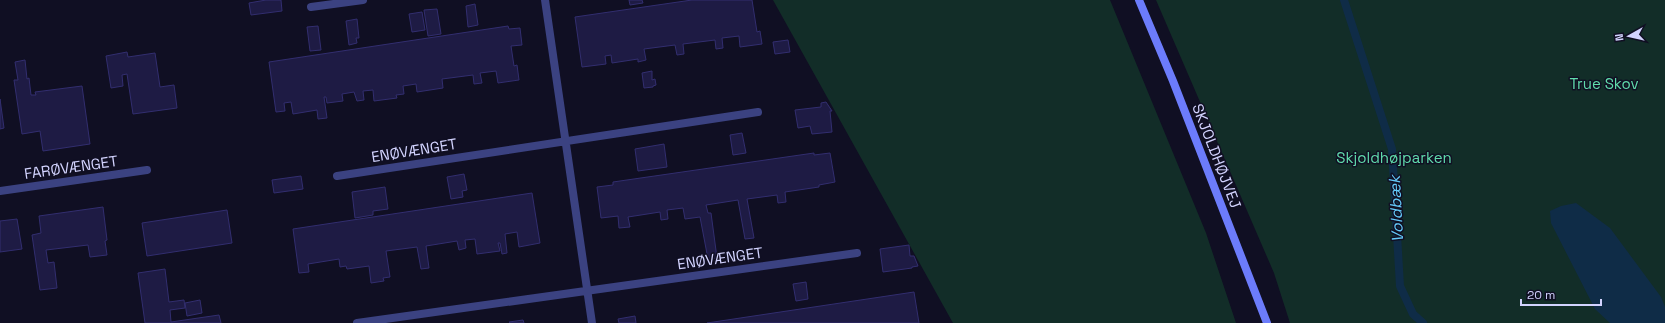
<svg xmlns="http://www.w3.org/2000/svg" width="1665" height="323" viewBox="0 0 1665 323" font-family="'Space Grotesk',sans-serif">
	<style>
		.green { fill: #122d28 }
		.water { fill: #0f2c47 }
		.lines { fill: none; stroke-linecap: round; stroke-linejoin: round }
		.stream { stroke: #0f2c47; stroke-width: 8 }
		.building { fill: #1e1b44; stroke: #322e6f }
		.street { stroke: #3b4281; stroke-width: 8 }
		.secondary { stroke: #6c7cfb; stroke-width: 8 }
		.labels { text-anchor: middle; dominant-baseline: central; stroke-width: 3; stroke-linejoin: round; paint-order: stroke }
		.park-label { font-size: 15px; fill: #60dcac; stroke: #100f23 }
		.street-label { font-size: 15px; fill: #d2d3fe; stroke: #100f23 }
		.water-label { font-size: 16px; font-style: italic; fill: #64c9fa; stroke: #100f23 }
	</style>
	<rect width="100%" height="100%" fill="#100f23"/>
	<path class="green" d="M773 0H1110L1206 233 1236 323H953Z
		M1156 0H1665V323H1290L1274 273Z"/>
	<path class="water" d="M1576 203 1610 228 1661 297 1665 307V323H1610L1595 309 1551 223 1550 211 1561 206Z"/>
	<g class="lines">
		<path class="stream" d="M1344 0 1392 149 1400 286 1413 314 1423 323"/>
	</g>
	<path class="building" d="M266 0H281L282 11 251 15 249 3Z
		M629 0H642L643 3 630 5Z
		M692 0H752L757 32 760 31 762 44 740 47 739 36 722 38 723 48 716 49 715 40 683 44 684 54 677 55 675 45 644 49 646 60 638 62V59L612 63 611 55 605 56 606 64 582 67 575 17Z
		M475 4 478 25 468 27 466 6Z
		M437 9 441 34 428 36 424 10Z
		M422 12 425 30 412 32 409 14Z
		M357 19 359 38H356L357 43 349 45 346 21Z
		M318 26 321 50 310 51 307 27Z
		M508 26 509 29 520 28 522 45 511 46 514 66 517 65 519 80 498 83 496 71 480 73 482 83 474 84 473 75 442 79 443 88 417 92 416 84 403 86 404 94 396 95 397 98 374 101 373 90 363 91 364 100 357 101 354 92 342 94 343 101 327 103 326 97H324L327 118 318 119 317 110 293 114 291 102 284 103 285 111 276 112 269 62Z
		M788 40 790 52 775 54 773 42Z
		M127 52 128 57 155 53 160 87 174 85 177 108 133 114 127 74 122 75 123 86 111 88 106 56Z
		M25 60 27 79 29 78 31 95H36L35 92 82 86 90 144 43 151 40 131 22 134 14 80H18L15 62Z
		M652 71V80L655 79 656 85 653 86V87L644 88 642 73Z
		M0 99 4 128 0 129Z
		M826 102 832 111H830L832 132 812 134 810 126 798 128 795 110 821 107V103Z
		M742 133 746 153 733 155 730 135Z
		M664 144 667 167 638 171 635 149Z
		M814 153V155L830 153 835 182 819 185V187L785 192 786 202 778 203 777 195 747 199 754 238 745 239 738 200 706 205 708 213H711L717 258 708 259 700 217 685 219 683 208 667 210 668 219 661 220 660 212 628 217 630 227 619 228 618 216 601 218 597 187 613 185V182Z
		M464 174 467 190 462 191 463 197 451 199 447 177Z
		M301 176 303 189 274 193 272 180Z
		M385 187 388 209 373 211V215L355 218 352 192Z
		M532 193 540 243 519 247 517 232 505 234 507 253 502 254 500 243H498L500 251 477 254 475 239 465 240 466 248 459 250 457 241 426 246 429 268 421 269 417 247 386 251 390 277 383 278 384 281 371 283 369 266 347 269 346 266 340 267 339 259 308 264 309 272 299 273 293 229Z
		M103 207 107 240 105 241 107 255 90 257 88 245 46 250 48 263 54 262 57 288 40 290 32 235 41 233 39 216Z
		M227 210 232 243 147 256 142 223Z
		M17 219 22 249 0 252V221Z
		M909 245 910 256H914L918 266 912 267V268L883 272 880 249Z
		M165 269 169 302 184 300 185 308 170 310 171 322 219 315 221 323H145L138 273Z
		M806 282 808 299 796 301 793 284Z
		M914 292 919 323H707Z
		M200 300 202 313 187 316 185 303Z
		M635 316 636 323H619L618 319Z
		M523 320 524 323H510L509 322Z"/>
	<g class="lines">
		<path class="street" d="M545 0 592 323
			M311 7 363 0
			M337 176 758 112
			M0 191 147 170
			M357 323 857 253"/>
		<path class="secondary" d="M1139 0 1173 81 1267 323"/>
	</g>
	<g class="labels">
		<g class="park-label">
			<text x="1604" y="83">True Skov</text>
			<text x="1394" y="157">Skjoldhøjparken</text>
		</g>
		<g class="street-label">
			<text transform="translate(414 150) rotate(-9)">ENØVÆNGET</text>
			<text transform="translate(1217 156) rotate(69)">SKJOLDHØJVEJ</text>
			<text transform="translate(71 167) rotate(-8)">FARØVÆNGET</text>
			<text transform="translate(720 258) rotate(-8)">ENØVÆNGET</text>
		</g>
		<g class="water-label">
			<text transform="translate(1396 209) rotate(-93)">Voldbæk</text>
		</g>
	</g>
	<g transform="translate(1629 36) rotate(262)" stroke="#100f23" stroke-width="3" paint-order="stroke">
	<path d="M0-3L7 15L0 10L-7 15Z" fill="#d2d3fe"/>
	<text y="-6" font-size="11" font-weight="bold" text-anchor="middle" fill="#d2d3fe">N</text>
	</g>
	<path d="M1521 299v6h80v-6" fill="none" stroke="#d2d3fe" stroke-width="2"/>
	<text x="1527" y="299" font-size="12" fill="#d2d3fe" stroke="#100f23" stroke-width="3" paint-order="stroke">20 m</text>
</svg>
